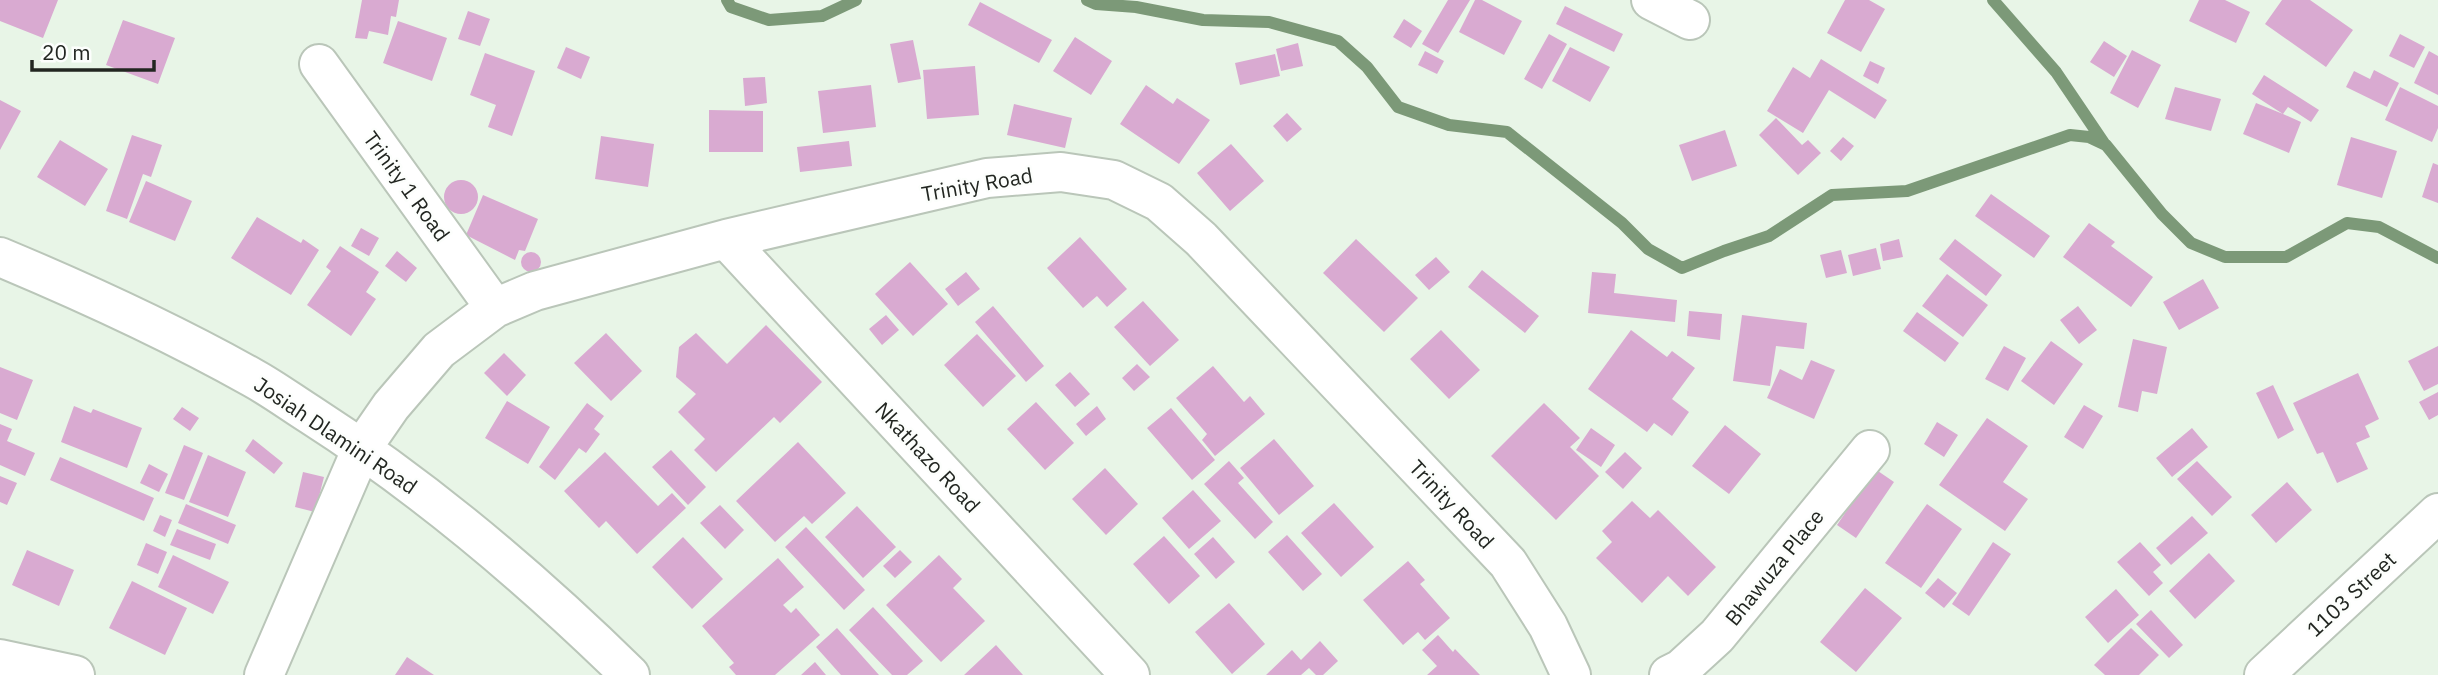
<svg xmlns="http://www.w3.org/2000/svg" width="2438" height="675" viewBox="0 0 2438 675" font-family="'IBM Plex Sans',sans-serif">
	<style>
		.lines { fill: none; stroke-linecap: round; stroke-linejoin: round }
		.stream { stroke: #7c9978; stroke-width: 12 }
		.building { fill: #d9aad1 }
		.minor-casing { stroke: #bac6b9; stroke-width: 42 }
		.minor { stroke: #fff; stroke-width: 38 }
		.labels { text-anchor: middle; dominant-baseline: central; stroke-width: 5; stroke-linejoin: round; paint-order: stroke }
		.street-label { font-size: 21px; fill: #222621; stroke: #fcfefc }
	</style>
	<rect width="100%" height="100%" fill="#e8f5e7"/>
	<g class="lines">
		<path class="stream" d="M727 0 731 7 769 20 822 16 856 0
			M1087 0 1096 4 1136 7 1203 20 1269 22 1338 41 1367 67 1398 107 1449 125 1507 132 1622 223 1648 249 1682 268 1724 251 1769 236 1832 195 1907 191 2070 135 2089 137 2106 145 2162 214 2191 243 2225 257H2286L2347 223 2379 227 2438 258
			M1993 0 2056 72 2104 143"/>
	</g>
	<path class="building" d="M0 0H58L43 38 0 21Z
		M362 0H399L396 17 391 16 388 35 369 31 367 39 355 38Z
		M1448 0H1470L1438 53 1422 44Z
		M1475 0H1482L1522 21 1504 55 1459 32Z
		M1845 0H1869L1885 9 1861 52 1827 33Z
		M2199 0H2225L2250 12 2236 43 2189 21Z
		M2282 0H2310L2353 30 2326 67 2265 24Z
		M980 2 1052 40 1039 63 968 25Z
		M1565 6 1623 34 1614 52 1556 24Z
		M468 11 490 19 480 46 458 39Z
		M1404 19 1422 31 1411 48 1393 37Z
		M123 20 175 38 158 84 106 65Z
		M398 21 447 38 432 81 383 63Z
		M1549 34 1567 44 1542 89 1524 79Z
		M2400 34 2425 47 2414 68 2389 56Z
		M1075 37 1112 61 1091 95 1053 71Z
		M913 40 921 79 898 83 890 44Z
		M2104 41 2127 56 2114 77 2090 62Z
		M1298 43 1303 66 1281 71 1276 49Z
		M566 47 590 57 581 79 557 68Z
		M1570 47 1610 67 1590 102 1552 81Z
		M2132 50 2161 65 2138 108 2110 93Z
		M1425 51 1444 61 1437 74 1418 65Z
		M2429 51 2438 56V95L2414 83Z
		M485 53 535 71 512 136 488 127 496 105 470 95Z
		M1275 54 1280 76 1240 85 1235 63Z
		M1821 59 1887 100 1875 119 1829 90 1803 133 1767 111 1793 67 1810 78Z
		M1870 61 1885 68 1878 84 1863 76Z
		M975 66 979 115 927 119 923 70Z
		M2374 70 2399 83 2387 107 2346 87 2354 71 2370 79Z
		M2264 75 2319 110 2311 122 2288 107 2283 114 2301 122 2289 153 2243 134 2256 103 2283 114 2252 94Z
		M765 77 767 103 745 106 743 78Z
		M871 85 876 127 823 133 818 91Z
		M1146 85 1173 104 1177 98 1210 120 1179 164 1120 124Z
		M2175 87 2221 99 2211 131 2165 119Z
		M2400 87 2438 106V128L2432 142 2385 120Z
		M0 100 21 111 0 150Z
		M1014 104 1072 118 1065 148 1007 135Z
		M709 110 763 111V152H709Z
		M1287 113 1302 129 1287 142 1273 126Z
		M1776 118 1802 145 1808 140 1821 153 1798 175 1759 135Z
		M1725 130 1737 166 1692 181 1679 145Z
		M132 135 162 145 151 177 143 174 127 219 106 211Z
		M601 136 654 144 648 187 595 179Z
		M1843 137 1854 146 1841 161 1830 151Z
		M2351 137 2397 151 2382 198 2337 185Z
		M60 140 108 169 85 206 37 177Z
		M849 141 852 166 800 172 797 147Z
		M1231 144 1264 181 1230 211 1197 173Z
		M2433 163 2438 165V203L2422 197Z
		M444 197a17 17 0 1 1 34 0a17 17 0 1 1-34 0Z
		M146 181 192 201 175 241 129 222Z
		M1991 194 2050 236 2034 258 1975 216Z
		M483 195 538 219 525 251 519 250 515 260 466 235Z
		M257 217 301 243 303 239 319 250 291 295 231 258Z
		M2089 223 2115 242 2111 246 2153 277 2131 307 2063 257Z
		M361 228 379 238 369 256 351 246Z
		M1080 237 1127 289 1107 307 1097 296 1083 308 1047 268Z
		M1356 239 1418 298 1384 332 1323 273Z
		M1899 239 1903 257 1883 261 1880 244Z
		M1955 239 2002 275 1986 296 1939 259Z
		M340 246 379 272 366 292 376 299 351 336 307 305 331 271 326 267Z
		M1876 248 1881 269 1853 276 1848 255Z
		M1841 250 1847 273 1826 278 1820 255Z
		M397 251 417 268 406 282 385 266Z
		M521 262a10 10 0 1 1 20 0a10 10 0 1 1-20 0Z
		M1436 257 1450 272 1429 290 1415 275Z
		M910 262 948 304 913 336 875 294Z
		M1482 270 1539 316 1525 333 1468 287Z
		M966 272 980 289 958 306 945 289Z
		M1592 272 1616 274 1614 293 1677 300 1675 322 1588 313Z
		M1947 274 1988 305 1963 337 1922 306Z
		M2203 279 2219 308 2179 330 2163 302Z
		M1143 301 1179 340 1150 366 1114 327Z
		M993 306 1044 366 1026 382 975 322Z
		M2078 306 2097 330 2079 344 2060 320Z
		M1689 311 1722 314 1720 340 1687 336Z
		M1917 312 1959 343 1945 362 1903 331Z
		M886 315 899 330 882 345 869 329Z
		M1742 315 1807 323 1804 349 1776 346 1770 386 1733 381Z
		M766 325 822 382 780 423 774 417 716 472 694 450 705 439 678 412 696 394 676 377 679 347 696 333 727 364Z
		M1441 330 1480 370 1449 399 1410 359Z
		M1631 330 1667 357 1672 351 1695 368 1672 399 1689 412 1672 436 1654 423 1647 432 1588 389Z
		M606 333 642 371 611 401 574 363Z
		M977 334 1016 376 983 407 944 365Z
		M2133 339 2167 347 2157 394 2142 391 2138 412 2118 407Z
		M2051 341 2083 364 2054 405 2021 381Z
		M2004 346 2026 358 2008 391 1985 379Z
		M2438 346V384L2424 391 2408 361Z
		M504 353 526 375 507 396 484 373Z
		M1811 360 1835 370 1814 419 1767 398 1780 369 1802 380Z
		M1137 364 1150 377 1134 391 1122 378Z
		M1213 366 1244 402 1250 396 1265 414 1215 456 1202 440 1207 434 1176 398Z
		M0 367 33 380 17 420 0 413Z
		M1070 372 1090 394 1075 407 1055 385Z
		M2358 373 2379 419 2365 426 2370 437 2356 443 2368 469 2337 483 2323 452 2317 454 2293 403Z
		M2273 385 2294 430 2278 439 2256 393Z
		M2438 392V415L2429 420 2419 402Z
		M507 401 550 427 528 464 485 438Z
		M1036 402 1074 443 1045 470 1007 429Z
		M587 403 604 416 594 429 600 434 586 453 579 448 555 480 539 467Z
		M1544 403 1580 438 1570 447 1599 476 1556 520 1491 456Z
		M2084 405 2103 416 2083 449 2064 437Z
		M74 406 91 413 93 409 142 428 127 468 61 442Z
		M1097 406 1106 419 1086 436 1076 424Z
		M182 407 199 418 190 431 173 419Z
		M1171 408 1215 460 1192 480 1147 428Z
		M1987 418 2028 446 2003 482 2028 499 2005 531 1939 485Z
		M1937 422 1958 435 1944 457 1924 444Z
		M0 424 12 429 7 441 35 453 25 476 0 465Z
		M1725 425 1761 454 1729 494 1692 466Z
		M1591 428 1615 445 1601 467 1576 450Z
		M2192 428 2208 447 2172 477 2156 458Z
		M253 439 283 463 274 474 245 451Z
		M1274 439 1314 486 1279 515 1240 468Z
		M798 442 846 493 812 524 804 516 775 542 736 501Z
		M184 445 203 453 184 500 165 493Z
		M671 450 706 487 688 505 652 467Z
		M605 452 658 506 672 493 686 508 637 554 606 521 599 528 564 491Z
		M1625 452 1642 468 1623 489 1605 472Z
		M208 455 246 472 228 517 189 502Z
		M60 457 154 498 144 521 50 480Z
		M1229 461 1244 478 1238 483 1273 522 1255 539 1204 484Z
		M2197 461 2232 497 2212 516 2177 479Z
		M149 464 168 474 159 492 140 483Z
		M1105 468 1138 504 1106 535 1072 499Z
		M1875 469 1894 482 1856 538 1837 525Z
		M303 472 324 477 315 512 295 507Z
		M0 476 17 483 7 505 0 502Z
		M2287 482 2312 510 2276 543 2251 515Z
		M1193 490 1221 521 1189 549 1162 518Z
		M1632 501 1650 518 1658 510 1716 567 1688 596 1668 576 1642 603 1596 558 1612 542 1602 531Z
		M1334 503 1374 547 1341 577 1301 533Z
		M186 504 236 525 228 544 178 523Z
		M1927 504 1962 529 1921 588 1885 563Z
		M720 505 744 530 725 549 700 523Z
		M857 506 896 547 863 578 825 537Z
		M160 515 172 520 165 537 153 531Z
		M2192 516 2208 533 2171 565 2156 548Z
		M806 527 865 590 844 610 785 547Z
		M177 529 216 544 210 560 170 545Z
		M1287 535 1322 574 1303 591 1268 552Z
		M1164 536 1200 576 1169 604 1133 564Z
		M683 537 723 579 692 609 652 567Z
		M1213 537 1235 562 1216 579 1194 554Z
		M1993 542 2011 554 1969 616 1952 604Z
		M2140 542 2161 565 2153 572 2163 583 2149 596 2117 562Z
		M146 543 167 552 158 574 137 565Z
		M27 550 74 570 59 606 12 585Z
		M900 550 912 562 895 578 883 566Z
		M2209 553 2235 581 2195 619 2169 591Z
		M173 555 229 582 213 614 158 587Z
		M939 555 962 579 953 588 985 621 941 662 886 605Z
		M778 558 804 587 783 605 791 613 796 608 820 635 775 675H736L729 667 734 663 702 626Z
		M1408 561 1425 580 1420 584 1450 618 1425 640 1418 632 1403 645 1363 600Z
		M1938 578 1957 593 1944 608 1925 593Z
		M132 581 187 608 165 655 109 628Z
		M1865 588 1902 618 1856 672 1820 642Z
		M2116 589 2139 615 2108 643 2085 617Z
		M1229 603 1265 644 1232 674 1195 632Z
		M873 607 923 661 907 675H892L849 630Z
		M2151 610 2183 645 2169 658 2136 624Z
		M837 628 879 675H841L816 647Z
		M2131 628 2159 655 2139 675H2105L2094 665Z
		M1438 635 1453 652 1455 649 1480 675H1427L1437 666 1422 650Z
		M1320 641 1338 661 1323 675H1316L1309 668 1301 675H1266L1292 650 1301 660Z
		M996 645 1023 675H964Z
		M407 657 434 675H395Z
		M815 662 826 675H801Z"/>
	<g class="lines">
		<defs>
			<path id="minor" d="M1651 0 1690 20
				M319 64 495 308
				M726 239 1130 675
				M0 257C86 293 171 332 253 378 273 389 292 403 311 415 428 490 531 578 630 675
				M0 659 75 675
				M264 675 362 448 391 406 439 350 495 308 535 291 726 239 987 178 1061 172 1114 180 1159 202 1201 239 1508 563 1548 626 1571 675
				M1669 675 1681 669 1717 636 1870 450
				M2264 675 2438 513"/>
		</defs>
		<use href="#minor" class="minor-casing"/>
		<use href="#minor" class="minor"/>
	</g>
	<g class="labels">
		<g class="street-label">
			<text transform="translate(977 184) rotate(-10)">Trinity Road</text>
			<text transform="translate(407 186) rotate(54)">Trinity 1 Road</text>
			<text transform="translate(336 435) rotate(34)">Josiah Dlamini Road</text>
			<text transform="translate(928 457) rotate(47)">Nkathazo Road</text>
			<text transform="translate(1452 504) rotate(47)">Trinity Road</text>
			<text transform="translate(1774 567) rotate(-51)">Bhawuza Place</text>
			<text transform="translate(2351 594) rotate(-43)">1103 Street</text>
		</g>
	</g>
	<path d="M32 60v10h122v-10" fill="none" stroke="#222621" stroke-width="3.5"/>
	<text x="42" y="60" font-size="21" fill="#222621" stroke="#fcfefc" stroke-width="5" paint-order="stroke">20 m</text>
</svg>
